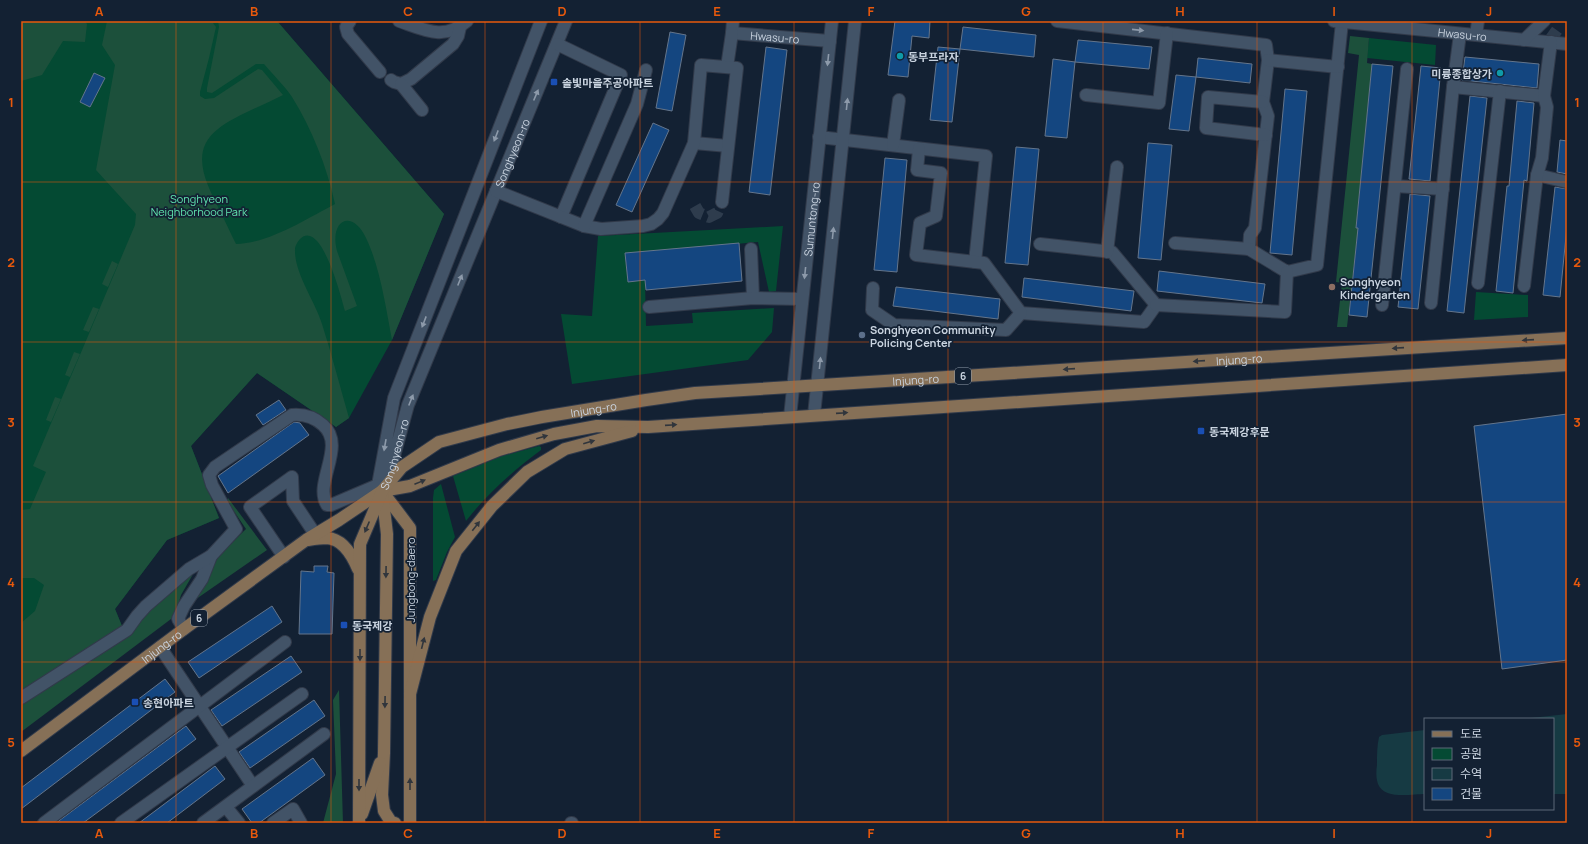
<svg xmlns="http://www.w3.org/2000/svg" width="1588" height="844" viewBox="0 0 1588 844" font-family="Manrope,'Noto Sans KR',sans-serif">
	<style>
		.green { fill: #044a33 }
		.forest { fill: #1c503b }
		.water { fill: #163a43 }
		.building { fill: #144680; stroke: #64758b }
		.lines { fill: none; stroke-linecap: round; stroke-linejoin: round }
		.minor-tunnel { stroke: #2e3c4d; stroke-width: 12; stroke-dasharray: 12 6; stroke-linecap: butt }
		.highway-tunnel { stroke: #2e3c4d; stroke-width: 12; stroke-dasharray: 12 6; stroke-linecap: butt }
		.minor-casing { stroke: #313a4a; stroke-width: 14 }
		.major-casing { stroke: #313a4a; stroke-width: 14 }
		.minor { stroke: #425367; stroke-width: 12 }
		.major { stroke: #867057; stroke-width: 12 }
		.oneway { fill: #8d9aaa }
		.oneway2 { fill: #30353c }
		.grid { fill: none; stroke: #e8590c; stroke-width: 1; stroke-opacity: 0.55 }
		.culture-dot { fill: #0f9aa8; stroke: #132133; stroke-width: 1.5 }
		.transit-dot { fill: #1a4fb4; stroke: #132133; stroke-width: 1.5 }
		.education-dot { fill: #8d6e63; stroke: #132133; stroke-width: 1.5 }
		.service-dot { fill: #5c6f8a; stroke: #132133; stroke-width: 1.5 }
		.labels { text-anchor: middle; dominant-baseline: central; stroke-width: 3.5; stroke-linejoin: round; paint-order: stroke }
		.shield { fill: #132133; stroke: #939eac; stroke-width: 1 }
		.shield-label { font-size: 10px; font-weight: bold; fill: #cad4e0 }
		.street-label { font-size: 11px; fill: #cad4e0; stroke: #132133 }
		.poi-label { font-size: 11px; font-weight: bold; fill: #cad4e0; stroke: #132133; text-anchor: start }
		.park-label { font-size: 11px; fill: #61e5af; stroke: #132133 }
		.neatline { fill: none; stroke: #e8590c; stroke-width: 1.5 }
		.grid-label { font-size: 13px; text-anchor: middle; font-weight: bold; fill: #e8590c }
	</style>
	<rect width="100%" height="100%" fill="#132133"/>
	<path class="green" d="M21 21H277L444 214 392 340 349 418 336 427 257 373 191 446 219 518 167 540 115 609 122 626 21 689Z
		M1369 38 1436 45 1435 65 1367 58Z
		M783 226 776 291 769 292 758 242 625 254 628 282 645 280 646 326 693 323 692 313 774 308 772 332 748 360 572 384 561 314 592 316 598 236Z
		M1476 292 1528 295V317L1474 320Z
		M539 446 541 447V450C513 471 487 494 466 521L453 476 502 456Z
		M441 484 455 537 447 552 436 580 433 581V498L434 490Z"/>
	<path class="forest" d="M21 21H85L87 24 85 42 63 41 42 75 21 81Z
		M107 21H132L158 23H213L216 27 209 58 200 92V96L205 99 214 98 258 69 262 70 283 95C264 105 234 116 218 129 189 151 206 183 219 209 225 221 230 232 236 244 270 243 306 219 335 204 327 167 312 129 292 97 284 85 273 75 264 64H256L212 93 207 92V88L219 27 218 21H277L444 214 392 340C386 308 380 267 366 238 352 208 329 220 337 251L357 306 345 311C342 301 322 218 300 239 298 241 295 246 295 249 294 273 315 301 322 324 332 355 340 387 349 418L336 427 257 373 191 446 219 518 167 540 115 609 122 626 25 689H21V623L35 611 44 585 34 578H21V510L30 509 46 472 33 466 135 225 136 214 96 170 115 65 102 45Z
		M1350 36 1369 38 1367 63 1372 64 1356 228 1377 230 1375 239 1357 238 1347 327H1337L1342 283 1336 282 1359 55 1348 53Z
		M112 261 118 264 108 287 102 284Z
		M93 307 99 309 89 332 83 330Z
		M74 352 80 354 70 377 65 375Z
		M55 397 61 399 51 422 46 420Z
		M228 498 267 550 189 604 212 562 246 529 227 501Z
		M196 569 181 595 175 616 21 732V702L139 620Z
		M339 690 343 823H323L336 774 333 700Z"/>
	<path class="water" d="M1567 714V794H1553V719H1521Z
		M1425 730V794C1412 794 1384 800 1378 784 1376 778 1376 772 1377 765 1377 756 1377 746 1379 737L1382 735Z"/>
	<path class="building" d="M895 21H930L929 38 912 36 908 77 888 75Z
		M963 27 1036 35 1034 57 960 49Z
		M670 32 686 35 672 111 656 108Z
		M1078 40 1152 47 1149 69 1075 62Z
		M766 47 787 50 770 195 749 192Z
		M938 47 960 49 952 122 930 120Z
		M1465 57 1539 64 1537 88 1462 80Z
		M1198 58 1252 64 1250 83 1196 77Z
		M1053 59 1075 62 1067 138 1045 136Z
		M1372 64 1393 66 1367 317 1349 315 1358 228H1356Z
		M1421 66 1441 68 1430 181 1409 179Z
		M94 73 105 78 90 107 80 102Z
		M1176 75 1196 77 1189 131 1169 129Z
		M1285 89 1307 91 1292 255 1270 253Z
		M1470 96 1487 98 1464 313 1447 311Z
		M1517 101 1534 103 1527 181 1524 180 1513 293 1496 291 1507 186H1509Z
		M653 123 669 130 632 212 616 205Z
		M1560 140 1567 141V174L1557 172Z
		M1148 143 1172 145 1161 260 1138 258Z
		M1016 147 1039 149 1028 265 1005 263Z
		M885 158 907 160 897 272 874 270Z
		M1555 187 1567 189V226L1560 297 1543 295Z
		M1410 194 1430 196 1418 309 1398 307Z
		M739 243 742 281 646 290 645 280 628 282 625 253Z
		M1159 271 1265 284 1262 303 1157 291Z
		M1024 278 1134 291 1131 311 1022 297Z
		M896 287 1000 299 998 319 893 306Z
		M279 400 286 410 263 425 256 415Z
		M1567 414V660L1502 669 1474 426Z
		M294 422 300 423 309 435 228 493 218 476Z
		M314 566H328L327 572 334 573 332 634H299L301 571 314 572Z
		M272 606 282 622 199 678 188 662Z
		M291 656 302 672 222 726 211 710Z
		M165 679 175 692 21 809V788Z
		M314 700 325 716 250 768 239 752Z
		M186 726 196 739 125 792 83 823H56Z
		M313 758 325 775 259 823H252L242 809Z
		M215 766 225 779 167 823H139Z"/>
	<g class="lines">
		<path class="minor-tunnel" d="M695 206 699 213 709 217 717 213 722 202"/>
		<path class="highway-tunnel" d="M1534 21 1567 45"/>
		<defs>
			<g id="minor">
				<path d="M350 21 346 27 348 34 380 72"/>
				<path d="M399 21C425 30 444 41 467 21"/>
				<path id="s1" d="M541 21 394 398 378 485 382 491 390 471 408 405 566 21"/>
				<path id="s2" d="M733 21 732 33 830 41"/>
				<path d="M1057 21 1266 45 1268 60 1263 102 1268 116 1255 228 1250 235 1249 249 1287 272 1317 265 1342 22"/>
				<path id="s3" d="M1334 21 1567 44"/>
				<path d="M1476 35 1478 21"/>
				<path d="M1524 40 1544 21"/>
				<path d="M557 44 621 75 561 217"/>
				<path d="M1268 60 1338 67"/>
				<path d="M727 67 732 33"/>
				<path d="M391 80 394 82 401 84 411 79 453 44 458 36 460 27"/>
				<path d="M401 84 422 110"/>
				<path d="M1453 87 1544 96"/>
				<path d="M1086 95 1159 103 1167 33"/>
				<path d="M1263 102 1208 97 1206 128 1266 135"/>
				<path d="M819 137 986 156 975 262"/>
				<path d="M694 143 728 146"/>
				<path d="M893 145 899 100"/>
				<path d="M919 149 917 170 941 173 936 216 920 223 916 255 984 263 1021 313 1144 322 1156 305 1112 252 1040 244"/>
				<path d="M1537 175 1567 182"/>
				<path d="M1395 186 1443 189"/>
				<path d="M496 191 584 226 601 229 643 226 651 224 658 219 663 213 694 143 701 65 737 68 722 202"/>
				<path d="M584 226 637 104 646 70"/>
				<path d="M1175 243 1249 249"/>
				<path d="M751 249 753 298"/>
				<path d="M1107 252 1117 167"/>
				<path d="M1478 283 1500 91"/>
				<path d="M1524 286 1537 175 1542 158 1547 107 1544 96 1551 42"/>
				<path d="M873 288 872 310 894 325 1006 330 1021 313"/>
				<path d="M1431 303 1453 87 1460 34"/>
				<path d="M1156 305 1285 312 1287 272"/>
				<path d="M1382 305 1407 69"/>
				<path d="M649 307 753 298 802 299"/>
				<path d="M814 415 855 21"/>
				<path id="s4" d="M790 417 832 21"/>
				<path d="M284 557 250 507 292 477 293 501 315 534"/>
				<path d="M184 629 178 619 184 606 202 579 211 556"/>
				<path d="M160 647 253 786"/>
				<path d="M21 698 127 630 137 616 146 606 189 569 211 556 236 529 212 485 209 475 215 467 292 415C304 414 314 417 323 425 347 446 313 483 327 505H331L378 485"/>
				<path d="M226 807 239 823"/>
				<path d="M44 823 285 642"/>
				<path d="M121 823 302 694"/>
				<path d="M203 823 324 734"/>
				<path d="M273 823 293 809 301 823"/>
				<path d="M571 823H572"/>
			</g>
			<g id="major">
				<path d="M382 491 410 486 499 450 554 434 597 426 648 427 1567 365"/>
				<path d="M382 491 410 528V823"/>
				<path d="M382 492 387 534 384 753 382 795 384 811 391 822 395 823"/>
				<path d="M308 540C314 539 321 538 327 538 343 539 353 557 358 569"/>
				<path d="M410 694 430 617 456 551 492 506 527 472 565 449 632 431"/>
				<path id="s5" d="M21 751 184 629 306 540 339 520 382 491 402 467 439 442 507 424 542 417 646 400 695 393 1567 338"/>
				<path d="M362 814 380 763"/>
				<path d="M359 823 360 544 382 492"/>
			</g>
		</defs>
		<use href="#minor" class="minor-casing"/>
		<use href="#major" class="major-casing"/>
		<use href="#minor" class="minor"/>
		<use href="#major" class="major"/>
	</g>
	<defs><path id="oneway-solid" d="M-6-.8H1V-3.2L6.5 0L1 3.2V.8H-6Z"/></defs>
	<g class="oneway">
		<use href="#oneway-solid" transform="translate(1138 30) rotate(6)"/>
		<use href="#oneway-solid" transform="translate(828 60) rotate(96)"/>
		<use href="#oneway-solid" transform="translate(536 95) rotate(-67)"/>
		<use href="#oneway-solid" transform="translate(847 104) rotate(-84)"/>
		<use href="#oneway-solid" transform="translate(496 136) rotate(111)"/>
		<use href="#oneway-solid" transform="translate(833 233) rotate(-84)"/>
		<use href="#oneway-solid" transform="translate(805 273) rotate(96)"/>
		<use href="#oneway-solid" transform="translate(460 280) rotate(-68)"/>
		<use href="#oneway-solid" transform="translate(424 322) rotate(111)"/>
		<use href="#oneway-solid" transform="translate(820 363) rotate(-84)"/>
		<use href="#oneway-solid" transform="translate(411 400) rotate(-68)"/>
		<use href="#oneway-solid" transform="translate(385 445) rotate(100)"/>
	</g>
	<g class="oneway2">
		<use href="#oneway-solid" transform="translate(1528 340) rotate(176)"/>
		<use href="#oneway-solid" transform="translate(1398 348) rotate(176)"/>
		<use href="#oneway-solid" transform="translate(1199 361) rotate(176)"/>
		<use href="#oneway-solid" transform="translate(1069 369) rotate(176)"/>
		<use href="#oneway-solid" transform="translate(842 413) rotate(-4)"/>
		<use href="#oneway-solid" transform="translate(671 425) rotate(-4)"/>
		<use href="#oneway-solid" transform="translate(542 437) rotate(-16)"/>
		<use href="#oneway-solid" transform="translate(589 442) rotate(-16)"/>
		<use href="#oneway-solid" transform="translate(420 482) rotate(-22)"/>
		<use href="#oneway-solid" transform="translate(476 526) rotate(-52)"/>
		<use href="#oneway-solid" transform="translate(367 527) rotate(113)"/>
		<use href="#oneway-solid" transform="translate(386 572) rotate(91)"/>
		<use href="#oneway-solid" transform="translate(423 643) rotate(-76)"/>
		<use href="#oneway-solid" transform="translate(360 655) rotate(90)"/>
		<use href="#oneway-solid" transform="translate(385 702) rotate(91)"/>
		<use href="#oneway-solid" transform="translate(410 784) rotate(-90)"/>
		<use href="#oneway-solid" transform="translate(359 785) rotate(90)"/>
	</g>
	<path class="grid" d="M176 21V823M331 21V823M485 21V823M640 21V823M794 21V823M948 21V823M1103 21V823M1257 21V823M1412 21V823M21 182H1567M21 342H1567M21 502H1567M21 662H1567"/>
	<g class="culture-dot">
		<circle cx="900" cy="56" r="4"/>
		<circle cx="1500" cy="73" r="4"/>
	</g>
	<g class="transit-dot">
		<rect x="550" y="78" width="8" height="8" rx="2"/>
		<rect x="1197" y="427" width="8" height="8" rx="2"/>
		<rect x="340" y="621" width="8" height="8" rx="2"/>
		<rect x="131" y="698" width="8" height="8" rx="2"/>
	</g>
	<circle class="education-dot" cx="1332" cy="287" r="4"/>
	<circle class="service-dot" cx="862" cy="335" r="4"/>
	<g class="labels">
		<g class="shield">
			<rect x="955" y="368" width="16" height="16" rx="3"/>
			<rect x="191" y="610" width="16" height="16" rx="3"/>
		</g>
		<g class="shield-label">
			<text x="963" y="376">6</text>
			<text x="199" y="618">6</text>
		</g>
		<g class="street-label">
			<text stroke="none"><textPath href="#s3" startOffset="129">Hwasu-ro</textPath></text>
			<text stroke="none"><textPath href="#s2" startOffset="55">Hwasu-ro</textPath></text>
			<text stroke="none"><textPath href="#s1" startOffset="863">Songhyeon-ro</textPath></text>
			<text stroke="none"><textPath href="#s4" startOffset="199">Sumuntong-ro</textPath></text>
			<text stroke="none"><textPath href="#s5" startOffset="1327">Injung-ro</textPath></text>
			<text stroke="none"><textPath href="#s5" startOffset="1003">Injung-ro</textPath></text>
			<text stroke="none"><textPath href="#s5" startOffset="679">Injung-ro</textPath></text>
			<text stroke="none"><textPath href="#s1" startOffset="539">Songhyeon-ro</textPath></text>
			<text transform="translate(410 580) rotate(-90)">Jungbong-daero</text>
			<text stroke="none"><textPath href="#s5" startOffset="175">Injung-ro</textPath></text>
		</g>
		<g class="poi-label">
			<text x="908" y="56">동부프라자</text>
			<text x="1492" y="73" text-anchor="end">미륭종합상가</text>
			<text x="562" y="82">솔빛마을주공아파트</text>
			<text x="1340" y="281">Songhyeon<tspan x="1340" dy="13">Kindergarten</tspan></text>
			<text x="870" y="329">Songhyeon Community<tspan x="870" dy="13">Policing Center</tspan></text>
			<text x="1209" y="431">동국제강후문</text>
			<text x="352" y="625">동국제강</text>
			<text x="143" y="702">송현아파트</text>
		</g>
		<g class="park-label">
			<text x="199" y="198">Songhyeon<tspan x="199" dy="13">Neighborhood Park</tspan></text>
		</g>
	</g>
	<rect width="1588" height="844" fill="none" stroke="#132133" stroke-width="44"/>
	<rect x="1424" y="718" width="130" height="92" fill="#132133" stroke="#5c6978"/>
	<rect x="1432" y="731" width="20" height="6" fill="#867057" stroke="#5c6978"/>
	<text x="1460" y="738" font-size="12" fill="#cad4e0">도로</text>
	<rect x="1432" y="748" width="20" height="12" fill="#044a33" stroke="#5c6978"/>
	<text x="1460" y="758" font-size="12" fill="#cad4e0">공원</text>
	<rect x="1432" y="768" width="20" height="12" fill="#163a43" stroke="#5c6978"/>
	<text x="1460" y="778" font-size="12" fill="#cad4e0">수역</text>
	<rect x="1432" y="788" width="20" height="12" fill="#144680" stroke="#5c6978"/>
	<text x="1460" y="798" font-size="12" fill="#cad4e0">건물</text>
	<rect x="22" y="22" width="1544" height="800" class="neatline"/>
	<g class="grid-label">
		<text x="99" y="16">A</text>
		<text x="254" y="16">B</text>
		<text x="408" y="16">C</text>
		<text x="562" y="16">D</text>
		<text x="717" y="16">E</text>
		<text x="871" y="16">F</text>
		<text x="1026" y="16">G</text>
		<text x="1180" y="16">H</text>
		<text x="1334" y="16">I</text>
		<text x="1489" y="16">J</text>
		<text x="11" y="107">1</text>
		<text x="1577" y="107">1</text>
		<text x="11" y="267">2</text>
		<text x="1577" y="267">2</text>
		<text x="11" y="427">3</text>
		<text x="1577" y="427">3</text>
		<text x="11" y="587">4</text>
		<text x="1577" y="587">4</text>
		<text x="11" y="747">5</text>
		<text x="1577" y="747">5</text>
		<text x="99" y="838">A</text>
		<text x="254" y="838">B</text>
		<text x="408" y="838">C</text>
		<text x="562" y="838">D</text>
		<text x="717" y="838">E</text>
		<text x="871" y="838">F</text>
		<text x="1026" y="838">G</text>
		<text x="1180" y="838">H</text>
		<text x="1334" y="838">I</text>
		<text x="1489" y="838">J</text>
	</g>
</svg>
